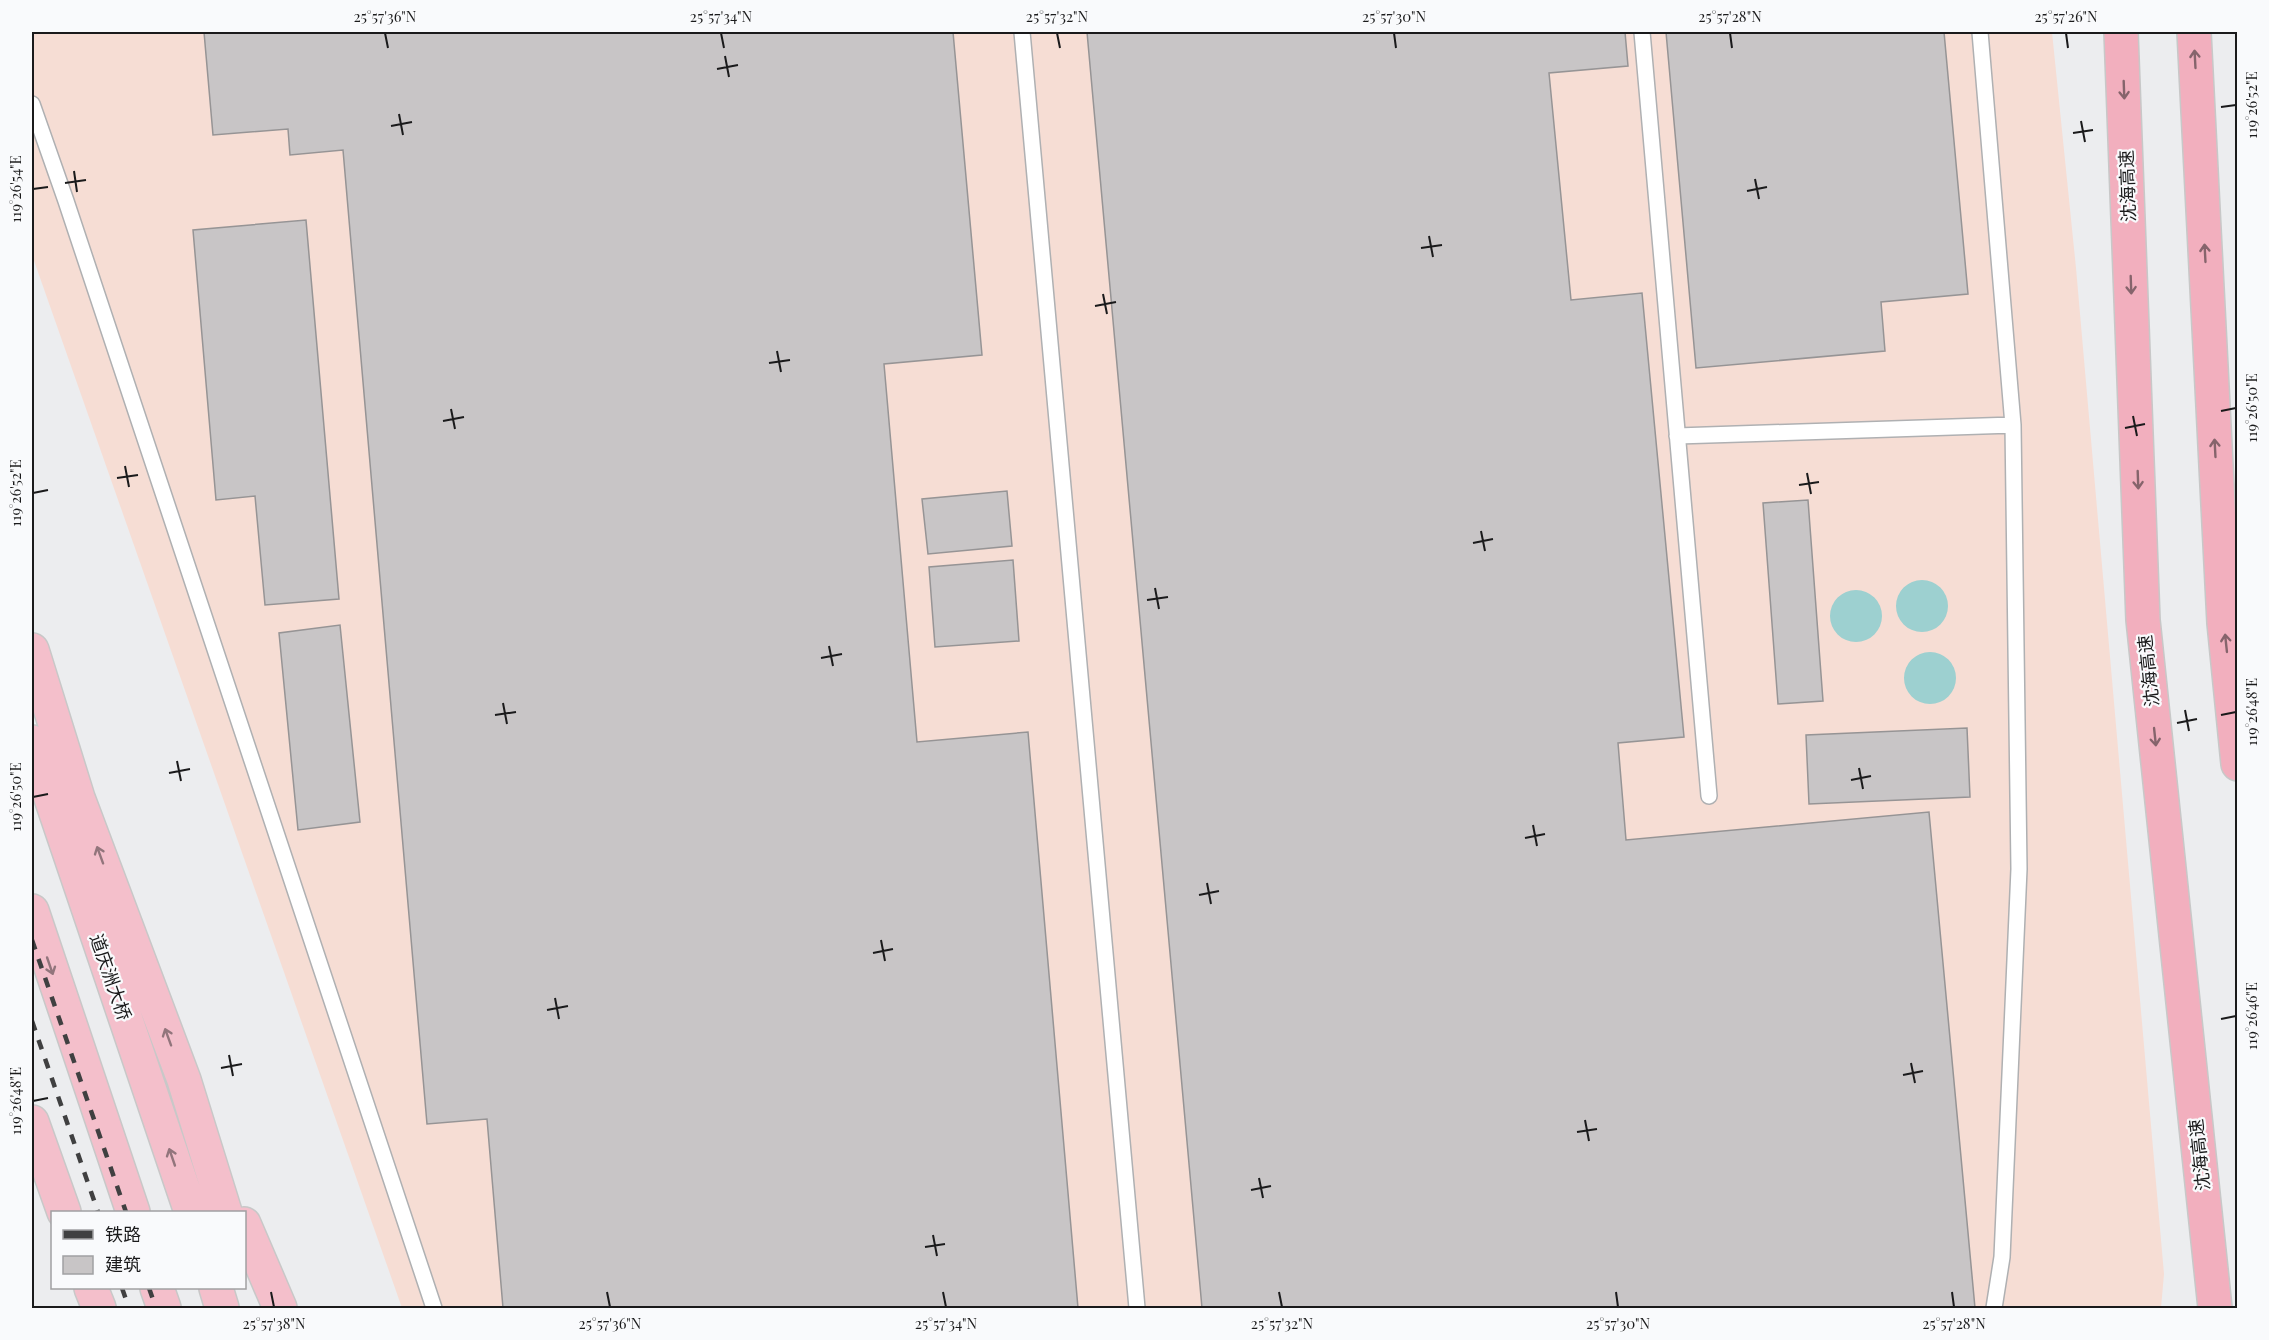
<svg xmlns="http://www.w3.org/2000/svg" width="2269" height="1340" viewBox="0 0 2269 1340" font-family="'Playfair Display','Noto Sans SC',serif">
	<style>
		.industrial { fill: #f6ddd4 }
		.water { fill: #9dd0d0 }
		.building { fill: #c8c5c6; stroke: #969495; stroke-width: 1.5 }
		.lines { fill: none; stroke-linecap: round; stroke-linejoin: round }
		.service-casing { stroke: #afb0b2; stroke-width: 18 }
		.trunk-casing { stroke: #c8c8c8; stroke-width: 36 }
		.motorway-casing { stroke: #c8c8c8; stroke-width: 36 }
		.service { stroke: #fff; stroke-width: 15 }
		.trunk { stroke: #f4bfcb; stroke-width: 33 }
		.motorway { stroke: #f2afbe; stroke-width: 33 }
		.rail { stroke: #404041; stroke-width: 4.5; stroke-dasharray: 10 10; stroke-linecap: butt }
		.oneway { stroke: #86646c }
		.oneway2 { stroke: #92757c }
		.ticks { fill: none; stroke: #1a1a1b; stroke-width: 2 }
		.labels { text-anchor: middle; dominant-baseline: central; stroke-width: 4.5; stroke-linejoin: round; paint-order: stroke }
		.street-label { font-size: 18px; fill: #1a1a1b; stroke: #f9fafc }
		.neatline { fill: none; stroke: #1a1a1b; stroke-width: 2 }
		.ticks-label { font-size: 15px; text-anchor: middle; fill: #1a1a1b }
	</style>
	<rect width="100%" height="100%" fill="#ecedef"/>
	<path class="industrial" d="M32 32H2052L2076 268 2164 1274 2161 1308H402L32 255Z"/>
	<path class="water" d="M1896 606a26 26 0 1 1 52 0a26 26 0 1 1-52 0Z
		M1830 616a26 26 0 1 1 52 0a26 26 0 1 1-52 0Z
		M1904 678a26 26 0 1 1 52 0a26 26 0 1 1-52 0Z"/>
	<path class="building" d="M204 32H953L982 355 884 364 917 742 1028 732 1078 1308H503L487 1119 427 1124 343 150 290 155 288 129 213 135Z
		M1087 32H1625L1628 66 1549 73 1571 300 1642 293 1684 737 1618 743 1626 840 1929 812 1975 1308H1202Z
		M1666 32H1944L1968 294 1881 302 1885 351 1696 368Z
		M306 220 339 599 265 605 255 496 216 500 193 230Z
		M1007 491 1012 546 928 554 922 499Z
		M1808 500 1823 701 1778 704 1763 503Z
		M1013 560 1019 641 935 647 929 567Z
		M340 625 360 822 298 830 279 633Z
		M1967 728 1970 797 1809 804 1806 735Z"/>
	<g class="lines">
		<defs>
			<path id="service" d="M1022 32 1137 1308
				M1642 32 1709 796
				M1980 32 2013 425 2019 869 2002 1257 1994 1308
				M32 104 66 201 434 1308
				M1677 436 2013 425"/>
			<path id="trunk" d="M32 650 78 798 184 1080 225 1212
				M32 742 191 1212
				M32 911 133 1212
				M32 1122 64 1212
				M244 1224 280 1308
				M91 1288 99 1308
				M157 1288 164 1308
				M216 1288 222 1308"/>
			<path id="motorway" d="M2121 32 2143 620 2215 1308
				M2194 32 2224 623 2238 764"/>
		</defs>
		<use href="#service" class="service-casing"/>
		<use href="#trunk" class="trunk-casing"/>
		<use href="#motorway" class="motorway-casing"/>
		<use href="#service" class="service"/>
		<use href="#trunk" class="trunk"/>
		<use href="#motorway" class="motorway"/>
		<path class="rail" d="M32 940 126 1212
			M32 1021 98 1212
			M122 1288 129 1308
			M149 1288 156 1308"/>
	</g>
	<defs><path id="oneway-shaft" d="M-6 0H5M1.5-3L5.5 0L1.5 3" fill="none" stroke-width="1.6" stroke-linecap="round" stroke-linejoin="round" transform="scale(1.5)"/></defs>
	<g class="oneway">
		<use href="#oneway-shaft" transform="translate(2195 59) rotate(-93)"/>
		<use href="#oneway-shaft" transform="translate(2124 90) rotate(88)"/>
		<use href="#oneway-shaft" transform="translate(2205 253) rotate(-93)"/>
		<use href="#oneway-shaft" transform="translate(2131 285) rotate(88)"/>
		<use href="#oneway-shaft" transform="translate(2215 448) rotate(-93)"/>
		<use href="#oneway-shaft" transform="translate(2138 480) rotate(88)"/>
		<use href="#oneway-shaft" transform="translate(2226 643) rotate(-96)"/>
		<use href="#oneway-shaft" transform="translate(2155 737) rotate(84)"/>
	</g>
	<g class="oneway2">
		<use href="#oneway-shaft" transform="translate(100 855) rotate(-110)"/>
		<use href="#oneway-shaft" transform="translate(50 966) rotate(71)"/>
		<use href="#oneway-shaft" transform="translate(168 1037) rotate(-110)"/>
		<use href="#oneway-shaft" transform="translate(172 1157) rotate(-109)"/>
	</g>
	<path class="ticks" d="M385 33 388 48M721 33 724 48M1057 33 1060 48M1394 33 1396 48M1730 33 1732 48M2066 33 2068 48M725 56 729 77M717 69 738 65M2221 107 2236 105M399 114 403 135M2081 121 2085 142M391 126 412 122M2073 133 2093 130M74 171 77 192M1755 179 1759 199M65 183 86 180M33 189 48 187M1747 191 1767 187M1429 236 1433 257M1421 248 1442 245M1103 294 1107 314M1095 306 1116 302M777 351 781 372M769 363 790 360M451 409 455 429M2221 411 2236 408M2133 416 2137 436M443 421 464 417M2125 428 2145 424M125 466 129 487M1807 473 1811 494M117 478 138 475M1799 485 1819 482M33 493 48 490M1481 531 1485 551M1473 543 1493 539M1155 588 1159 609M1147 600 1168 597M829 646 833 666M821 658 842 654M503 703 507 724M2185 710 2189 731M495 715 516 712M2221 715 2236 712M2177 723 2197 719M177 761 181 781M1859 768 1863 789M169 773 190 769M1851 780 1871 776M33 797 48 794M1533 825 1537 846M1525 838 1545 834M1207 883 1211 904M1199 895 1219 891M881 940 885 961M873 953 893 949M555 998 559 1019M547 1010 568 1006M2221 1019 2236 1016M229 1055 233 1076M1911 1063 1915 1083M221 1068 242 1064M1903 1075 1923 1071M33 1101 48 1098M1585 1120 1589 1141M1577 1132 1597 1129M1259 1178 1263 1198M1251 1190 1271 1186M933 1235 937 1256M925 1247 945 1244M271 1292 274 1307M607 1292 610 1307M943 1292 946 1307M1279 1292 1282 1307M1616 1292 1618 1307M1952 1292 1954 1307"/>
	<g class="labels">
		<g class="street-label">
			<text transform="translate(2127 186) rotate(-92)">沈海高速</text>
			<text transform="translate(2148 671) rotate(-96)">沈海高速</text>
			<text transform="translate(111 977) rotate(71)">道庆洲大桥</text>
			<text transform="translate(2199 1155) rotate(-96)">沈海高速</text>
		</g>
	</g>
	<rect width="2269" height="1340" fill="none" stroke="#f9fafc" stroke-width="66"/>
	<rect x="51" y="1211" width="195" height="78" fill="#f9fafc" stroke="#a0a0a2" stroke-width="1.5"/>
	<rect x="63" y="1230" width="30" height="9" fill="#404041" stroke="#a0a0a2" stroke-width="1.5"/>
	<text x="105" y="1241" font-size="18" fill="#1a1a1b">铁路</text>
	<rect x="63" y="1256" width="30" height="18" fill="#c8c5c6" stroke="#a0a0a2" stroke-width="1.5"/>
	<text x="105" y="1271" font-size="18" fill="#1a1a1b">建筑</text>
	<rect x="33" y="33" width="2203" height="1274" class="neatline"/>
	<g class="ticks-label">
		<text x="385" y="22">25°57'36"N</text>
		<text x="721" y="22">25°57'34"N</text>
		<text x="1057" y="22">25°57'32"N</text>
		<text x="1394" y="22">25°57'30"N</text>
		<text x="1730" y="22">25°57'28"N</text>
		<text x="2066" y="22">25°57'26"N</text>
		<text transform="translate(2252 105) rotate(-90)" y="5">119°26'52"E</text>
		<text transform="translate(16 189) rotate(-90)" y="5">119°26'54"E</text>
		<text transform="translate(2252 408) rotate(-90)" y="5">119°26'50"E</text>
		<text transform="translate(16 493) rotate(-90)" y="5">119°26'52"E</text>
		<text transform="translate(2252 712) rotate(-90)" y="5">119°26'48"E</text>
		<text transform="translate(16 797) rotate(-90)" y="5">119°26'50"E</text>
		<text transform="translate(2252 1016) rotate(-90)" y="5">119°26'46"E</text>
		<text transform="translate(16 1101) rotate(-90)" y="5">119°26'48"E</text>
		<text x="274" y="1329">25°57'38"N</text>
		<text x="610" y="1329">25°57'36"N</text>
		<text x="946" y="1329">25°57'34"N</text>
		<text x="1282" y="1329">25°57'32"N</text>
		<text x="1618" y="1329">25°57'30"N</text>
		<text x="1954" y="1329">25°57'28"N</text>
	</g>
</svg>
